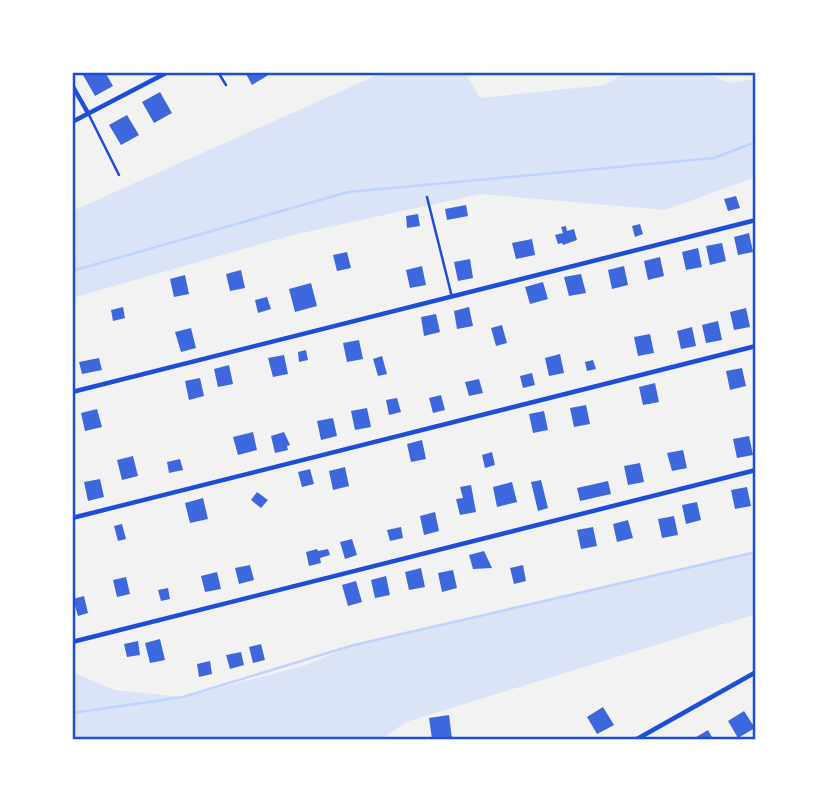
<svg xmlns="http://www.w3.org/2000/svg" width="828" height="811" viewBox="0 0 828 811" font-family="Raleway,sans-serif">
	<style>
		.green { fill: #dbe4f7 }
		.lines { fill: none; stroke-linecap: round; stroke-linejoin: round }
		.stream { stroke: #bfd3fe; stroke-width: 2.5 }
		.building { fill: #3d67dc }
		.service { stroke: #1d4ed8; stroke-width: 2.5 }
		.minor { stroke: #1d4ed8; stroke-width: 4.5 }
		.neatline { fill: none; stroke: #1d4ed8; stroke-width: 2.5 }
	</style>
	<rect width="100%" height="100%" fill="#f2f2f2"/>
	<path class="green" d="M384 72H465L480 98 605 85 627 72H702L730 83 756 79V177L665 210 480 194 293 235 72 298V211Z
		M756 552V614L406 722 382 739H72V672L115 690 183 697 303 666 354 645Z"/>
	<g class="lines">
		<path class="stream" d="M72 271 348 192 714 158 756 142
			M72 713 183 697 354 645 756 552"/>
	</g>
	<path class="building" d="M89 72H105L113 86 95 96 83 75Z
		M245 72H268L270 74 252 85Z
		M160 92 172 113 154 123 142 102Z
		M127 115 139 135 121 145 109 125Z
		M736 196 740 208 728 211 724 199Z
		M466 205 468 216 447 220 445 209Z
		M418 214 420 226 407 228 406 216Z
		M640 224 643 234 635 237 632 226Z
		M566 226 567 231 574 229 577 240 563 245 562 243 558 244 555 235 563 233 561 227Z
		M749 233 753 252 738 255 734 237Z
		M532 239 535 255 516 259 512 243Z
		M722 243 726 261 710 265 706 246Z
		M698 248 702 267 686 270 682 252Z
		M347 252 351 268 337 271 333 255Z
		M660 257 664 276 648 280 644 261Z
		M470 259 473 278 458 281 454 262Z
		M422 266 426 285 410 288 406 270Z
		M624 266 628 285 612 289 608 270Z
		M241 270 245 288 230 291 226 274Z
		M581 274 586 293 569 296 564 277Z
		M185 275 189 294 174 297 170 279Z
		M543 282 548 299 530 304 525 287Z
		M311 283 317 306 295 312 289 289Z
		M267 297 271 309 258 313 255 300Z
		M123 307 125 318 113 321 111 310Z
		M469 307 473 326 457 329 454 311Z
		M746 308 750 327 734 330 730 312Z
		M436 314 440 332 424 336 421 317Z
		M718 321 722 340 706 343 702 325Z
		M502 325 507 343 496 346 491 328Z
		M692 327 696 346 681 349 677 331Z
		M191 328 196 348 181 352 175 332Z
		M650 334 654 353 638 356 634 337Z
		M359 340 363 359 347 362 343 343Z
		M306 350 308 360 299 362 298 352Z
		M560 354 564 373 549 376 545 358Z
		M284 355 288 374 273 377 268 358Z
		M382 356 387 374 378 376 373 359Z
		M99 358 102 370 82 374 79 362Z
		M593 360 596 369 587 371 585 362Z
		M229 365 233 384 218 387 214 369Z
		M742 368 746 386 730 390 726 371Z
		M532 373 535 385 523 388 520 376Z
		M200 378 204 396 189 400 185 381Z
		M479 379 483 393 469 396 465 382Z
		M655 383 659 402 643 405 639 387Z
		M441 395 445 410 433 413 429 398Z
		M397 398 401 412 389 415 386 400Z
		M586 405 590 424 574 427 570 408Z
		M367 408 371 427 355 430 351 411Z
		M97 409 102 427 85 431 81 413Z
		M544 411 548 430 533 433 529 414Z
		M333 418 337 436 321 440 317 421Z
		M253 432 257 450 238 455 233 437Z
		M284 432 290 445 287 446 288 450 275 453 271 436Z
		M749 436 753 455 737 458 733 439Z
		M422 440 426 459 411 462 407 444Z
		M683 450 687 468 672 471 667 453Z
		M492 452 495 465 485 468 482 455Z
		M133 456 138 476 122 480 117 460Z
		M180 459 183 470 169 473 167 462Z
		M640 463 644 482 628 485 624 466Z
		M345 467 349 486 333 490 329 471Z
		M310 469 314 484 302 487 298 472Z
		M100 479 104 497 88 501 84 482Z
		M541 480 548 508 538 511 531 482Z
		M608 481 611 494 580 501 577 488Z
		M512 482 517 502 497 507 493 487Z
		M471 485 476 512 460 515 456 499 463 498 460 487Z
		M747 487 751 506 735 509 731 490Z
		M257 492 268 500 261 508 251 500Z
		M203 498 208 519 190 523 185 503Z
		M697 502 701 520 686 524 682 505Z
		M435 512 439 531 424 535 420 516Z
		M674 516 678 535 662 538 658 519Z
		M628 520 633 538 617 542 613 524Z
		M122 524 126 539 118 541 114 526Z
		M401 527 403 538 390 541 387 530Z
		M593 527 597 546 581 549 577 530Z
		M352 539 357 555 345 559 340 542Z
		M317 549 318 551 328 549 330 555 320 558 321 563 309 566 306 552Z
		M484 551 492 568 473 569 469 555Z
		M250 565 254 580 239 584 235 568Z
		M523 565 526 581 514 584 510 568Z
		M421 568 425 587 409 590 405 572Z
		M453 570 457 588 442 592 438 573Z
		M217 572 221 589 205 592 201 576Z
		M386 576 390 595 375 598 371 580Z
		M126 577 130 594 117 597 113 580Z
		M356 581 362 602 348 606 342 585Z
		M168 588 170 599 161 601 158 590Z
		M84 596 88 613 78 616 73 599Z
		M160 639 165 660 150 663 145 643Z
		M138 641 140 655 127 657 124 644Z
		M261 644 265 660 253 663 249 647Z
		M241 652 244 665 230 669 226 655Z
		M210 661 212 674 199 677 197 664Z
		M603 707 614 725 597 734 587 717Z
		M744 711 755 728 738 738 728 721Z
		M449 715 452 739H432L429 718Z
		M708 730 713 739H693Z"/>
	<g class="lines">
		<path class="service" d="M218 72 226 85
			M88 113 119 175
			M427 197 452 297"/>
		<path class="minor" d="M72 85 88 113
			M72 122 168 72
			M72 392 756 220
			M72 518 756 346
			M72 642 756 470
			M637 739 756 672"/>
	</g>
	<rect width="828" height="811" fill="none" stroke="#ffffff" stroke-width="147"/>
	<rect x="74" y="74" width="680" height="664" class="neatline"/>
</svg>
